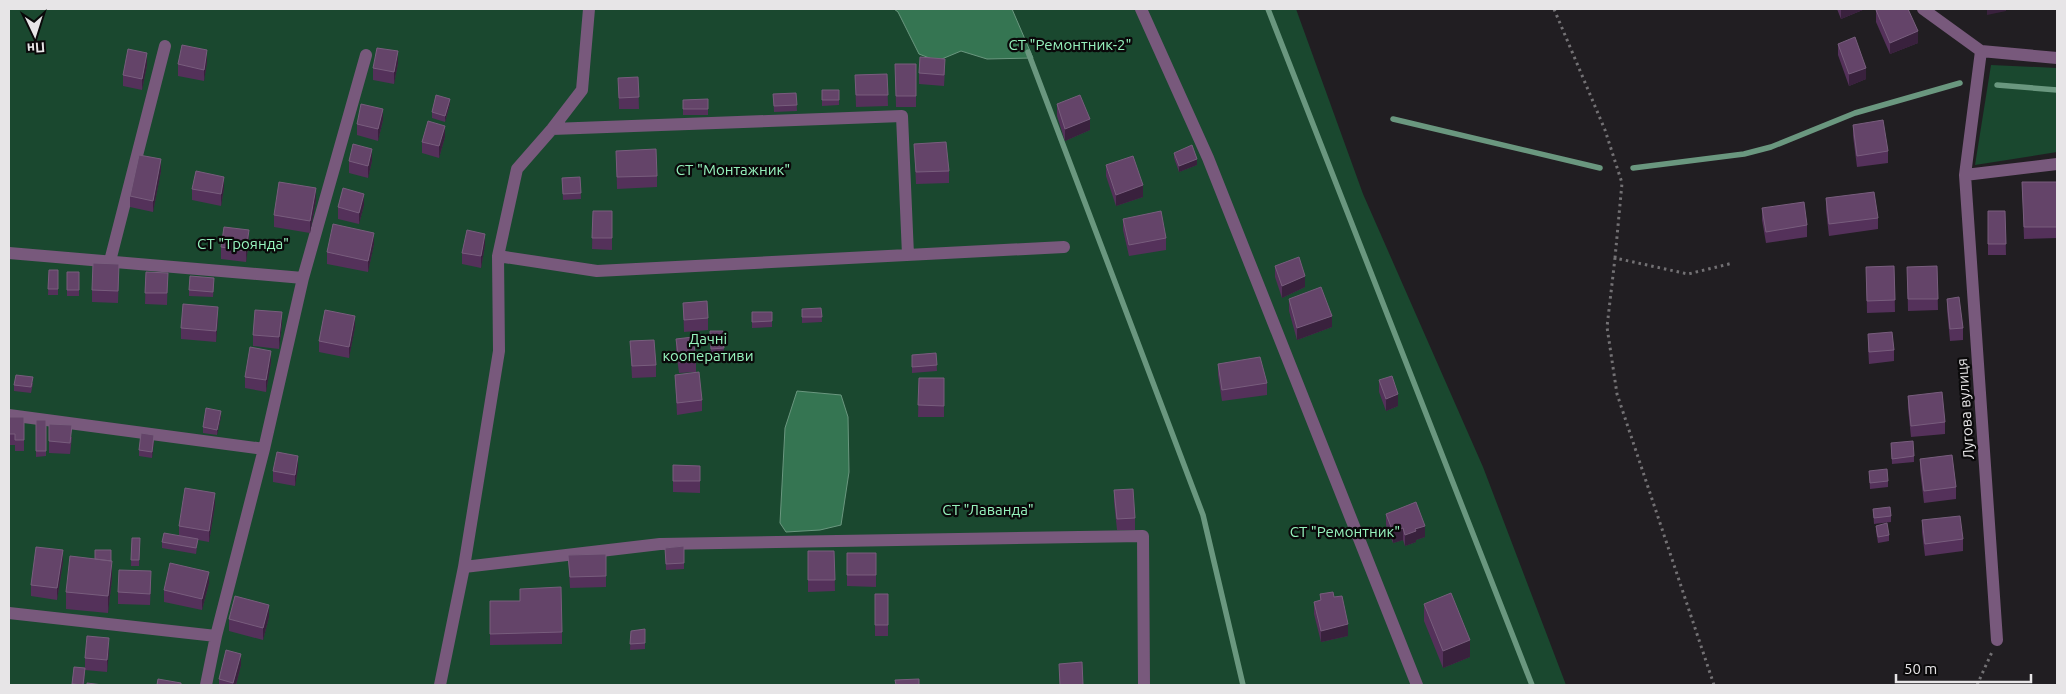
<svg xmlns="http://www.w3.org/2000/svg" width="2066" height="694" viewBox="0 0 2066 694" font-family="Ubuntu,sans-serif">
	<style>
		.green { fill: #1a482f }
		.water { fill: #357552; stroke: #6a977f }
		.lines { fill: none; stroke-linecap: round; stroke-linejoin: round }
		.stream { stroke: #6a977f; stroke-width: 5.5 }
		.path { stroke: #737174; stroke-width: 3; stroke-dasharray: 2.5 4; stroke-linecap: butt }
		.minor { stroke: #78597c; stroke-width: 12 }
		.wall { fill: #54315a }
		.shaded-wall { fill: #39213d }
		.building { fill: #644469; stroke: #785d7d }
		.labels { text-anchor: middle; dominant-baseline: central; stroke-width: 4.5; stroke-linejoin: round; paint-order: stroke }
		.park-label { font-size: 15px; fill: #96f3bd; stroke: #0a090a }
		.street-label { font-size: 15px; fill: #e7e5e7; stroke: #0a090a }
	</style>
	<rect width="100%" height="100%" fill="#211e22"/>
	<path class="green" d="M9 9H1296L1363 194 1483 467 1566 685H9Z
		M1991 65 2057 68V152L1975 165Z"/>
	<path class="water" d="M894 9H1012L1033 58 987 59 961 51 937 61 919 54 898 12Z
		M797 391 841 395 848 417 849 472 841 525 820 530 786 532 780 523 785 428Z"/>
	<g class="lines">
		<path class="stream" d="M1268 9 1532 685
			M1028 52 1203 515 1243 685
			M1997 85 2057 90
			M1393 119 1600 168
			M1633 168 1744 154 1771 147 1855 113 1960 83"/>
		<path class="path" d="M1554 9 1605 130 1622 183 1615 258
			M1714 685 1617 394 1607 327 1615 258 1688 274 1733 263
			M1977 685 1992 652"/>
		<path class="minor" d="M1141 9 1208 158 1417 685
			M1923 9 1981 51
			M1981 51 1965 175 2057 164
			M1981 51 2057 58
			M552 129 902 116 908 255
			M1965 175 1997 640
			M9 253 303 278
			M498 256 597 271 1064 247
			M110 261 165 46
			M9 415 264 449
			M464 567 660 544 1143 536 1144 685
			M9 613 216 636
			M206 685 216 636 264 449 303 278 366 55
			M440 685 464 567 499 351 498 256 517 169 552 129 582 90 589 9"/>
	</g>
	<path class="wall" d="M1837 9H1865L1841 19Z
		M1876 10 1918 43 1890 54 1876 22Z
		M1838 44 1866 79 1849 86 1838 55Z
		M207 62 204 81 178 76V64Z
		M398 63 394 84 373 80V68Z
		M895 64H916V107H896Z
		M147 65 142 90 123 86V75Z
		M945 70 944 86 919 84V73Z
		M887 74 888 106 856 107 855 75Z
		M638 77 639 109H619L618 78Z
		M822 90H839V105L822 106Z
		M796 93 797 111 774 112 773 94Z
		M708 99V115H683V100Z
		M450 104 445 122 432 118V112Z
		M1057 104 1090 130 1065 141 1057 116Z
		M383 120 378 141 357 135V124Z
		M1853 125 1888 151V163L1857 167 1853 136Z
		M445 137 439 158 422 153V142Z
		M914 144 949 171V183L916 184Z
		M616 151 657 176V187L617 189Z
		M1174 153 1197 165 1179 172 1174 158Z
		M349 161H372L368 178 349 173Z
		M1106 165 1143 197 1116 206 1106 176Z
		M161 171 153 212 130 207V196Z
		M580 177 581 199 563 200 562 178Z
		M2022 182H2057V238L2024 239Z
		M224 188 221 206 192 200V189Z
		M1826 198 1878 218V229L1829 236 1826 210Z
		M316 200 310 233 274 227V215Z
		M364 205 359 224 338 219V207Z
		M1762 208 1807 225V237L1766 243 1762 220Z
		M593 211H612V250L592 249Z
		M1988 211H2005L2006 255H1988Z
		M1123 219 1166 238V250L1129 256 1123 230Z
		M249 241 246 262 221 259V247Z
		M374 244 368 272 327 264V252Z
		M485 245 481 268 462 264V253Z
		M1275 266 1305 287 1282 298 1275 277Z
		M1894 266 1895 312 1867 313 1866 267Z
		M1937 266 1938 310 1908 311 1907 267Z
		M49 270H58V295H48Z
		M67 272H79V296H67Z
		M146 272 168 273 167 305 145 304Z
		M119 275 118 303 92 302V290Z
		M214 284 213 297 189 296V290Z
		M1289 299 1332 327 1297 340 1289 311Z
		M1947 299 1963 328V340L1950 341 1947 310Z
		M683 303 708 318V330L684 332Z
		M821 308 822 322 802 323V309Z
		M752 312H772V327L752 328Z
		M218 318 216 342 181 339V328Z
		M282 324 279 349 253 346V335Z
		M355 327 349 358 319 352V341Z
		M710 331H723L724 354H711Z
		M1868 334 1894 350V361L1869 364 1868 346Z
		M676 339 696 360V372L679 373 676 350Z
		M630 341 656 365V377L632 378Z
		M936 353 937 371 912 373V355Z
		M271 362 266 392 245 388V377Z
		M1218 364 1267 383V395L1222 401 1218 375Z
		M675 375 702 400V411L677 415Z
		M919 378H944V417H918Z
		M1379 380 1398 406 1386 411 1379 392Z
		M33 383 31 393 14 391V385Z
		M1908 396 1945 422V434L1911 437 1908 408Z
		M9 417H24V451H15V445H9Z
		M221 417 217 435 203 433V427Z
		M36 420H46V456L36 457Z
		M72 437 70 454 49 453V441Z
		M154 440 152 458 139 456V450Z
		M1891 443 1914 456V462L1892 464Z
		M1920 459 1956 487V499L1924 503 1920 470Z
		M673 465 700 466V493L673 492Z
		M298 468 295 486 273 482V471Z
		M1869 471 1888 481V487L1870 489Z
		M1114 490 1135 518V530H1117L1114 502Z
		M215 505 209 542 198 540 196 554 162 548V542L179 536V526Z
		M1873 509 1891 516V522L1874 524Z
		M1386 514 1425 537 1416 540V542L1405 546 1403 540 1393 543 1386 525Z
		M1922 520 1963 539V551L1925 556 1922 532Z
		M1876 526 1889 535V541L1878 543 1876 531Z
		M132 538H140L139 566H131Z
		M684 546V569L666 570 665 548Z
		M808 551H834L835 591 808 592Z
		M847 553H876V587L847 586Z
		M606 554V587L570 588 568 555Z
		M63 562 57 600 31 596V585Z
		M112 578 108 613 66 609V592Z
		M151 583 150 605 118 604V592Z
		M209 583 202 610 164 602V590Z
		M875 594H888V636H875Z
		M1320 594 1334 597 1348 636 1321 642 1314 614V602L1320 601Z
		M490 601 562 632V644L490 645Z
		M1424 604 1470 657 1443 668 1424 621Z
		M269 617 263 640 229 631V619Z
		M645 629V649L630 650 631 631Z
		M109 650 107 672 85 670 84 685H72L74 667 85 668V658Z
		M241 665 236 685H219V679Z"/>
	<path class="shaded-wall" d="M1841 9H1865L1841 19Z
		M1987 9H2006V11L1987 15Z
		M1918 31V43L1890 54V43Z
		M207 50V62L204 81V70Z
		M398 51V63L394 84V72Z
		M147 53V65L142 90V79Z
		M1866 68V79L1849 86V74Z
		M450 99V104L445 122V116Z
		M383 109V120L378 141V129Z
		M1090 119V130L1065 141V129Z
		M445 126V137L439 158V146Z
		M372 149V161L368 178V166Z
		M161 159V171L153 212V201Z
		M1197 159V165L1179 172V166Z
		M224 177V188L221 206V194Z
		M1143 185V197L1116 206V195Z
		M316 188V200L310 233V221Z
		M364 194V205L359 224V213Z
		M249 230V241L246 262V251Z
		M374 233V244L368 272V261Z
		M485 234V245L481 268V256Z
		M1305 276V287L1282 298V286Z
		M218 307V318L216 342V331Z
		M282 312V324L279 349V337Z
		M355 316V327L349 358V347Z
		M1332 316V327L1297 340V328Z
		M271 351V362L266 392V380Z
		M1398 394V406L1386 411V399Z
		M221 411V417L217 435V430Z
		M154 435V440L152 458V452Z
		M298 456V468L295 486V475Z
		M215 493V505L209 542V531Z
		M1425 526V537L1416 540V542L1405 546V535L1415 529Z
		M1403 528V540L1393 543V532Z
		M63 550V562L57 600V588Z
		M112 561V578L108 613V596Z
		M209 572V583L202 610V599Z
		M269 605V617L263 640V628Z
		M1348 624V636L1321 642V631Z
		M109 638V650L107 672V660Z
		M1470 640V657L1443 668V651Z
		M241 654V665L236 685H233Z"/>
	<path class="building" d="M1880 9H1908L1918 31 1890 43 1876 10Z
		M1855 37 1866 68 1849 74 1838 44Z
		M182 45 207 50 204 70 178 64Z
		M377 48 398 51 394 72 373 68Z
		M128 49 147 53 142 79 123 75Z
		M920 57 945 59 944 75 919 73Z
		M895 64H916V96H896Z
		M887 74 888 95H856L855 75Z
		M638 77 639 97 619 98 618 78Z
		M822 90H839V100H822Z
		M796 93 797 105 774 106 773 94Z
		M436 95 450 99 445 116 432 112Z
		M1080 95 1090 119 1065 129 1057 104Z
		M708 99V109H683V100Z
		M361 104 383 109 378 129 357 124Z
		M1883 120 1888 151 1857 156 1853 125Z
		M428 121 445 126 439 146 422 142Z
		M946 142 949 171 916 172 914 144Z
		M353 144 372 149 368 166 349 161Z
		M1192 145 1197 159 1179 166 1174 153Z
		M656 149 657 176 617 177 616 151Z
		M139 155 161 159 153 201 130 196Z
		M1133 156 1143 185 1116 195 1106 165Z
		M196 171 224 177 221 194 192 189Z
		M580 177 581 193 563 194 562 178Z
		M279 182 316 188 310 221 274 215Z
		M2022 182H2057V227H2024Z
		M343 188 364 194 359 213 338 207Z
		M1874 192 1878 218 1829 224 1826 198Z
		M1804 202 1807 225 1766 232 1762 208Z
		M593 211H612V238H592Z
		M1161 211 1166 238 1129 245 1123 219Z
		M1988 211H2005L2006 244H1988Z
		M333 224 374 233 368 261 327 252Z
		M224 227 249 230 246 251 221 247Z
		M467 230 485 234 481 256 462 253Z
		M1299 257 1305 276 1282 286 1275 266Z
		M93 263 119 264 118 291 92 290Z
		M1894 266 1895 300 1867 301 1866 267Z
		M1937 266 1938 299H1908L1907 267Z
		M49 270H58V289H48Z
		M67 272H79V290H67Z
		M146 272 168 273 167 293H145Z
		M190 276 214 278 213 292 189 290Z
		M1321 287 1332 316 1297 328 1289 299Z
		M1959 297 1963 328 1950 329 1947 299Z
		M707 301 708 318 684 320 683 303Z
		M183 304 218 307 216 331 181 328Z
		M821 308 822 317H802V309Z
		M255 310 282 312 279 337 253 335Z
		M325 310 355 316 349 347 319 341Z
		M752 312H772V321L752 322Z
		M710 331H723L724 348 711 349Z
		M1892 332 1894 350 1869 352 1868 334Z
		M693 337 696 360 679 362 676 339Z
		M654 340 656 365 632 366 630 341Z
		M250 347 271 351 266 380 245 377Z
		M936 353 937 365 912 367V355Z
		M1260 357 1267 383 1222 390 1218 364Z
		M699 372 702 400 677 403 675 375Z
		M16 375 33 377 31 387 14 385Z
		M1392 376 1398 394 1386 399 1379 380Z
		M919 378H944V406L918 405Z
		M1942 392 1945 422 1911 426 1908 396Z
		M206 408 221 411 217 430 203 427Z
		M9 417H24V440H15V434H9Z
		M36 420H46V451H36Z
		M49 424 72 425 70 443 49 441Z
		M141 433 154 435 152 452 139 450Z
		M1913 441 1914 456 1892 459 1891 443Z
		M277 452 298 456 295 475 273 471Z
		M1952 455 1956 487 1924 491 1920 459Z
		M673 465 700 466V481H673Z
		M1887 469 1888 481 1870 483 1869 471Z
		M185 488 215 493 209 531 179 526Z
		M1133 489 1135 518 1117 519 1114 490Z
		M1416 502 1425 526 1415 529 1416 531 1405 535 1403 528 1393 532 1386 514Z
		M1890 507 1891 516 1874 518 1873 509Z
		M1960 516 1963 539 1925 544 1922 520Z
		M1887 523 1889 535 1878 537 1876 526Z
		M164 533 198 539 196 548 162 542Z
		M132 538H140L139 560H131Z
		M684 546V563L666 564 665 548Z
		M36 547 63 550 57 588 31 585Z
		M95 550H111V561L95 559Z
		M808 551H834L835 580H808Z
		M847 553H876V575H847Z
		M606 554V576L570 577 568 555Z
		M70 556 112 561 108 596 66 592Z
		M170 563 209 572 202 599 164 590Z
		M119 570 151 571 150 594 118 592Z
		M561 587 562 632 490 634V601H520V589Z
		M1333 592 1334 597 1342 596 1348 624 1321 631 1314 602 1321 600 1320 594Z
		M1451 593 1470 640 1443 651 1424 604Z
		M875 594H888V625H875Z
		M235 596 269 605 263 628 229 619Z
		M645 629V643L630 644 631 631Z
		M87 636 109 638 107 660 85 658Z
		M226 650 241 654 233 683 219 679Z
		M1082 662 1083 685H1060L1059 664Z
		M74 667 85 668 83 685 72 684Z
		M158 679 181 683V685H157Z
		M919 679V685H896L895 680Z
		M87 683 103 685H87Z"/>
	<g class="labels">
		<g class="park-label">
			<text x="1070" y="44">СТ "Ремонтник-2"</text>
			<text x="733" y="169">СТ "Монтажник"</text>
			<text x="243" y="243">СТ "Троянда"</text>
			<text x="708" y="338">Дачні<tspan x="708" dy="17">кооперативи</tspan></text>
			<text x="988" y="509">СТ "Лаванда"</text>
			<text x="1345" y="531">СТ "Ремонтник"</text>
		</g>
		<g class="street-label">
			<text transform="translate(1965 409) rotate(-94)">Лугова вулиця</text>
		</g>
	</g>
	<rect width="2066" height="694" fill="none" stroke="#e7e5e7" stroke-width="20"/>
	<g transform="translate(35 35) rotate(176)" stroke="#0a090a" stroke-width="4" paint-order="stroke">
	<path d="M0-4L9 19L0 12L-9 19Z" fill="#e7e5e7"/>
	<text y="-8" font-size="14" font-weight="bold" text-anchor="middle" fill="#e7e5e7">Пн</text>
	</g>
	<path d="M1896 674v8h135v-8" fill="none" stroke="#e7e5e7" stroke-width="2.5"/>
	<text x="1904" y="674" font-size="15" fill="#e7e5e7" stroke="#0a090a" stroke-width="4" paint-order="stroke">50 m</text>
</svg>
